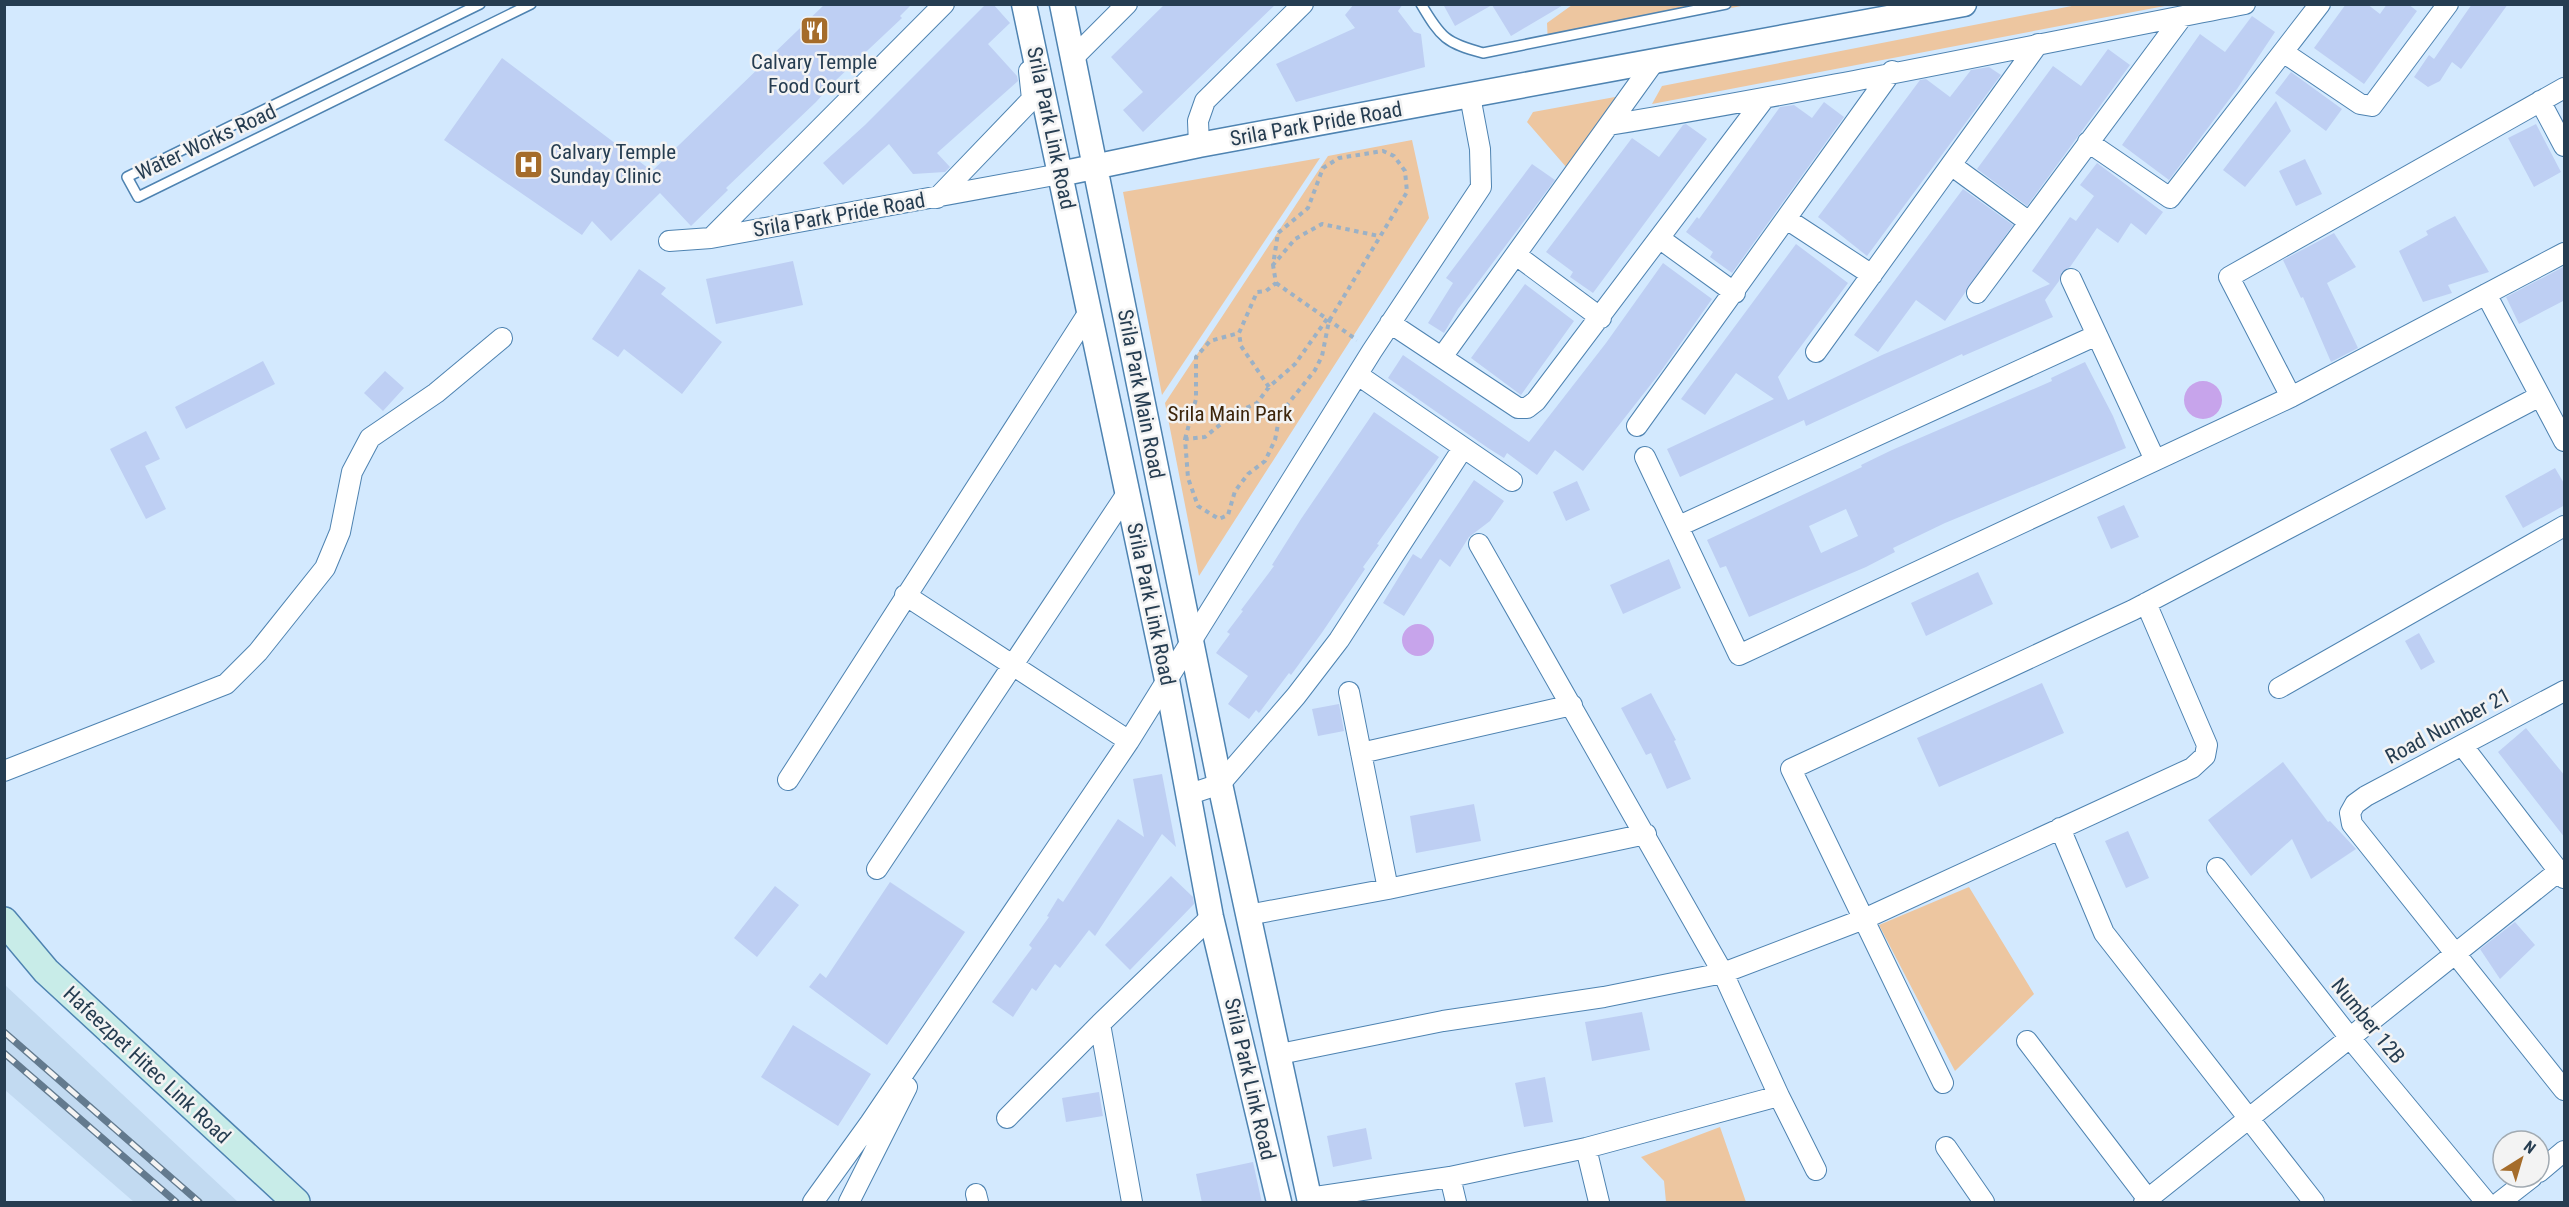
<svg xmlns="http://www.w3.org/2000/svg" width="2569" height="1207" viewBox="0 0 2569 1207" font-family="'Roboto Condensed',sans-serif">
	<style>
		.built { fill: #c2daf1 }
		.green { fill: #edc6a0 }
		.water { fill: #c7a4eb }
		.building { fill: #becff3; fill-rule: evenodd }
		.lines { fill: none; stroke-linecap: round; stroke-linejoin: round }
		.service-casing { stroke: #4e83b1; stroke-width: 12 }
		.minor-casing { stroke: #4e83b1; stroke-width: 22 }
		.tertiary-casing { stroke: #4e83b1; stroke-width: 27 }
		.secondary-casing { stroke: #4e83b1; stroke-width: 30 }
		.path { stroke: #9bb1c6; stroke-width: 4; stroke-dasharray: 4.5 4.5; stroke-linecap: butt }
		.service { stroke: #fff; stroke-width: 9 }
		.minor { stroke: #fff; stroke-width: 20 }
		.tertiary { stroke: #fff; stroke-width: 24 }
		.secondary { stroke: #c8ece8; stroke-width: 27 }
		.rail-casing { stroke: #637a8e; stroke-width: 7 }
		.rail { stroke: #f3f3f3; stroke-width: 4.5; stroke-dasharray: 14; stroke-linecap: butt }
		.labels { text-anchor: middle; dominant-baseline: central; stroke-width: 5; stroke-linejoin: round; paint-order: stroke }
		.poi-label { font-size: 21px; fill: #263d51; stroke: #f3f3f3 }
		.street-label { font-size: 21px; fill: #263d51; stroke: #f3f3f3 }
		.park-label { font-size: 21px; fill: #3d250a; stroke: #f3f3f3 }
	</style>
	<rect width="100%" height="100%" fill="#d3e9fe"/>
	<path class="built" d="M4 985H5L238 1202H134L5 1090Z"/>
	<path class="green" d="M2082 4 2170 5 1652 104 1662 86Z
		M1572 5H1746L1548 45 1547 23Z
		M1615 97 1616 101 1567 168 1527 122 1533 112Z
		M1412 140 1429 218 1199 576 1165 403 1328 156Z
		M1320 158 1162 395 1123 192Z
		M1969 887 2034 994 1955 1071 1879 925Z
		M1720 1127 1746 1202H1666L1664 1181 1641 1157Z"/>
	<path class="water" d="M2184 400a19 19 0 1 1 38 0a19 19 0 1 1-38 0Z
		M1402 640a16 16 0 1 1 32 0a16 16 0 1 1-32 0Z"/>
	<path class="building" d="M825 4H912L900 16 902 18 835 81 816 102 726 188 728 190 691 226 660 193 611 241 592 221 582 235 444 140 502 58 652 171Z
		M986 4H993L1010 23 988 44 1017 76 1018 81 937 153 950 167 945 172 913 174 889 144 843 185 823 163 865 125Z
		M1165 4H1276L1143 132 1123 110 1143 92 1111 57Z
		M1354 4H1403L1398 11 1414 32 1421 34 1425 67 1296 102 1276 64 1355 28 1345 15Z
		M1443 4H1565L1511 36 1492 5 1455 26Z
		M2346 4H2367L2380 14 2387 4H2408L2417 11 2364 84 2314 48Z
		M2472 4H2508L2461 69 2452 62 2440 81 2428 87 2414 77 2429 55 2434 59Z
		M2252 16 2275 32 2237 89 2169 180 2122 145 2200 34 2225 52Z
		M2108 49 2130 65 2027 206 1977 169 2053 66 2081 86Z
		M1989 67 2001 75 1867 256 1818 217 1920 80 1926 79 1950 97 1971 70Z
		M2291 72 2342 109 2326 131 2275 93Z
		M2276 101 2291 131 2245 187 2223 170Z
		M1824 102 1844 117 1732 273 1710 257 1713 252 1686 232 1697 217 1699 219 1780 107 1794 105 1812 118Z
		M1686 124 1707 139 1593 293 1570 277 1573 272 1546 252 1632 138 1659 157 1683 125Z
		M2536 124 2561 172 2534 187 2508 138Z
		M2305 159 2322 194 2296 206 2279 171Z
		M2097 163 2163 212 2146 235 2131 223 2118 243 2097 228 2070 267 2062 272 2059 281 2045 300 2053 317 1963 356 1962 354 1806 426 1804 420 1680 477 1667 449 1774 399 1736 373 1705 415 1681 399 1796 244 1848 283 1778 377 1788 400 1882 355 2050 284 2032 271 2070 217 2076 221 2094 196 2080 185Z
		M1532 164 1555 180 1458 309 1444 333 1428 323 1453 283 1446 278Z
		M1963 189 2013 225 1945 321 1916 300 1878 352 1854 335Z
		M2455 216 2489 272 2448 285 2452 293 2423 302 2399 251 2428 235 2426 231Z
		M2334 233 2356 267 2327 283 2358 348 2331 362 2303 297 2301 298 2283 260Z
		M793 261 803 305 716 324 706 279Z
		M1663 263 1712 299 1659 374 1583 471 1555 450 1537 475 1507 453 1504 458 1488 448 1388 378 1403 355 1529 442 1606 343Z
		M2565 266V300L2519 324 2506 297Z
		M639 269 666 288 661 294 722 342 682 394 624 349 618 357 592 339Z
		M1525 284 1574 321 1521 395 1471 358Z
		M263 361 275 384 186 429 175 407Z
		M2085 362 2113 416 2126 448 1945 523 1893 548 1895 552 1866 567 1749 617 1726 566 1720 568 1707 540 1862 467 1861 465 1892 450 2052 381 2051 378ZM1846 509 1858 536 1821 553 1809 526Z
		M385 371 404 388 383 411 364 393Z
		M1374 412 1439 457 1377 544 1379 545 1363 567 1365 569 1321 634 1291 675 1289 673 1259 713 1256 710 1249 719 1228 704 1248 676 1216 653 1230 634 1227 632 1243 611 1241 610 1274 566 1272 565 1301 519Z
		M146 431 160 459 145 466 166 509 146 519 110 449Z
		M2555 468 2565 485V505L2523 528 2505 496Z
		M1474 480 1504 501 1490 521 1469 537 1450 567 1440 559 1404 616 1383 603 1413 554 1421 559Z
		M1577 481 1590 510 1566 521 1553 492Z
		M2124 505 2139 537 2111 549 2097 517Z
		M1669 559 1681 588 1623 614 1610 585Z
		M1978 572 1993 604 1926 636 1911 603Z
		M2419 633 2435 662 2421 670 2405 641Z
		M2042 683 2064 733 1939 787 1917 738Z
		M1651 693 1676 740 1674 741 1691 779 1667 789 1651 753 1646 755 1621 708Z
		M1339 704 1344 731 1318 736 1312 709Z
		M2526 728 2565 776V838L2498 752Z
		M2283 762 2328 822 2330 821 2356 849 2311 879 2292 839 2251 876 2208 820Z
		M1162 774 1176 847 1162 834 1095 936 1089 930 1060 968 1055 964 1036 991 1032 988 1013 1017 992 1002 1032 948 1029 945 1049 917 1047 916 1058 898 1063 902 1118 819 1144 837 1133 779Z
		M1474 804 1481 841 1416 853 1410 816Z
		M2128 831 2149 878 2126 888 2105 841Z
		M1171 876 1193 897 1194 904 1130 970 1105 945Z
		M890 882 965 932 887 1045 809 987 820 973 826 978Z
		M775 886 799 905 757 957 734 938Z
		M2515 922 2535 945 2500 979 2480 949Z
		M1642 1012 1650 1050 1592 1061 1585 1022Z
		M793 1025 871 1074 838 1126 761 1077Z
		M1545 1077 1553 1122 1524 1127 1515 1083Z
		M1099 1092 1103 1116 1066 1122 1062 1098Z
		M1366 1128 1372 1159 1333 1167 1327 1136Z
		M1253 1162 1262 1203H1202L1196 1174Z"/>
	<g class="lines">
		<defs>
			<path id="service" d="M480 4 127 177 138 197 531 4
				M1421 4C1441 38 1446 43 1483 53L1726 4"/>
			<path id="minor" d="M2283 52 2360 104 2372 106 2448 4
				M1073 58 1127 4
				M2540 101 2564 146
				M1609 125C1822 90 2033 45 2245 4
				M2088 142 2170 198 2320 4
				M1199 145 1198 121 1205 101 1303 4
				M1951 165 2029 222
				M937 198 1032 99 1029 71
				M1788 220 1872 275
				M711 238 944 4
				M1659 238 1735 293
				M669 241 711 238 1060 174
				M1516 255 1601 318
				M2071 279 2155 460
				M1977 293 2182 17
				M2486 294 2564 441
				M1390 323 1518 408H1527L1536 401 1764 99
				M1816 352 2038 44
				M1442 357 1654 62
				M1358 375 1512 481
				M2291 397 2229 277 2564 88
				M1637 426 1892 71
				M1645 457 1739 655 2291 397 2564 253
				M1679 526 2097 335
				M905 595 1129 741
				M2279 688 2564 526
				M2564 691 2366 796 2355 804 2350 813 2352 824 2564 1090
				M1349 692 1388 889
				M2462 745 2564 878
				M1361 753 1572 705
				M4 771 226 684 258 652 325 568 340 532 352 472 370 438 436 393 502 338
				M788 780 1089 312
				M1190 794 1220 784 1296 696 1339 640 1463 448
				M2060 828 2104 933 2314 1202
				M2217 868 2350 1038 2486 1202
				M877 869 1128 492
				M1248 915 1388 889 1646 834
				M1100 1024 1211 917
				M2027 1041 2150 1202
				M1280 1054 1443 1021 1604 997 1723 973 1864 919 2192 768 2205 756 2207 745 2146 603
				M1943 1083 1791 769 2133 610 2540 396
				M1779 1096 1816 1170
				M1007 1118 1100 1024 1132 1202
				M1946 1147 1984 1202
				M1586 1148 1599 1202
				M2539 1172 2564 1151
				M1450 1177 1456 1202
				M976 1194 978 1202
				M1309 1198 1450 1177 1586 1148 1779 1096 1723 973 1479 544
				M813 1202 870 1123 1129 741 1372 351 1481 187 1480 149 1470 96
				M849 1202 907 1087
				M2144 1202 2559 871
				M2500 1202 2532 1177"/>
			<path id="tertiary" d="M1024 4 1167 680 1211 917 1279 1202
				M1062 4 1220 784 1310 1202
				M1060 174 1199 145 1964 4"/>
			<path id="secondary" d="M4 921 46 971 296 1202"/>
		</defs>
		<use href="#service" class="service-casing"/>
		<use href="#minor" class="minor-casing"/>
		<use href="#tertiary" class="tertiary-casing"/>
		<use href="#secondary" class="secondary-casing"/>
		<path class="path" d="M1276 283 1357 340
			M1327 319 1295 364 1269 387 1257 403 1233 414 1205 437 1185 439 1188 478 1198 506 1219 519 1228 515 1235 491 1248 474 1265 461 1275 440 1280 414 1315 370 1322 356 1329 321 1407 192 1405 171 1394 156 1383 151 1339 158 1323 168 1308 208 1278 233 1273 265 1295 239 1322 224 1379 236
			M1269 387 1241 346 1239 333 1257 292 1266 291 1276 283 1273 265
			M1185 439 1196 399V357L1210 341 1239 333"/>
		<use href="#service" class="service"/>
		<use href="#minor" class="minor"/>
		<use href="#tertiary" class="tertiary"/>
		<use href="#secondary" class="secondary"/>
		<defs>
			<path id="rail" d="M4 1032 199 1202
				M4 1053 176 1202"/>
		</defs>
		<use href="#rail" class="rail-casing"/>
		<use href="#rail" class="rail"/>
	</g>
	<defs>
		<symbol id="restaurant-square" viewBox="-11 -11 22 22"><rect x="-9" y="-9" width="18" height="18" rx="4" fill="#a56c2a" stroke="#f3f3f3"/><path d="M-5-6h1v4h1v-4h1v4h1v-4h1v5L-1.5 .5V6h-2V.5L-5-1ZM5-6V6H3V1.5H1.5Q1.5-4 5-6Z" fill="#fff"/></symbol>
		<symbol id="hospital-square" viewBox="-11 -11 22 22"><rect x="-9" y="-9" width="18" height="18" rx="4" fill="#a56c2a" stroke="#f3f3f3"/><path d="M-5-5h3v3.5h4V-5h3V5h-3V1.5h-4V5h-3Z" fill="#fff"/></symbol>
	</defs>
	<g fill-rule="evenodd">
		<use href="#restaurant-square" x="798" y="14" width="33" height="33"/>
		<use href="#hospital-square" x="512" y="148" width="33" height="33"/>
	</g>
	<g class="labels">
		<g class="poi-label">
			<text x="814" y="62">Calvary Temple<tspan x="814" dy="24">Food Court</tspan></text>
			<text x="550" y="152" text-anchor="start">Calvary Temple<tspan x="550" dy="24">Sunday Clinic</tspan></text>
		</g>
		<g class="street-label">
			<text transform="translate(1316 124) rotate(-10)">Srila Park Pride Road</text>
			<text transform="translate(1051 128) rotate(78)">Srila Park Link Road</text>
			<text transform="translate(206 142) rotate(-25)">Water Works Road</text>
			<text transform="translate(839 215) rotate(-10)">Srila Park Pride Road</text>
			<text transform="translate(1141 394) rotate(79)">Srila Park Main Road</text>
			<text transform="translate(1151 604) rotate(78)">Srila Park Link Road</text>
			<text transform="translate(2448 726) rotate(-28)">Road Number 21</text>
			<text transform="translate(2368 1021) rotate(51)">Number 12B</text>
			<text transform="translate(147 1065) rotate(43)">Hafeezpet Hitec Link Road</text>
			<text transform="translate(1250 1079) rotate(77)">Srila Park Link Road</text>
		</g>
		<g class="park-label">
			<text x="1230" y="414">Srila Main Park</text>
		</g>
	</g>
	<rect width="2569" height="1207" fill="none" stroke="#263d51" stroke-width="12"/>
	<g transform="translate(2521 1159) rotate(37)"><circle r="28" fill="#f3f3f3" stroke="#a1aab2" stroke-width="1.5"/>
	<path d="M0-4.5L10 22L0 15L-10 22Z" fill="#a56c2a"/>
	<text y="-9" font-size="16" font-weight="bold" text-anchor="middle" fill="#263d51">N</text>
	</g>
</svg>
